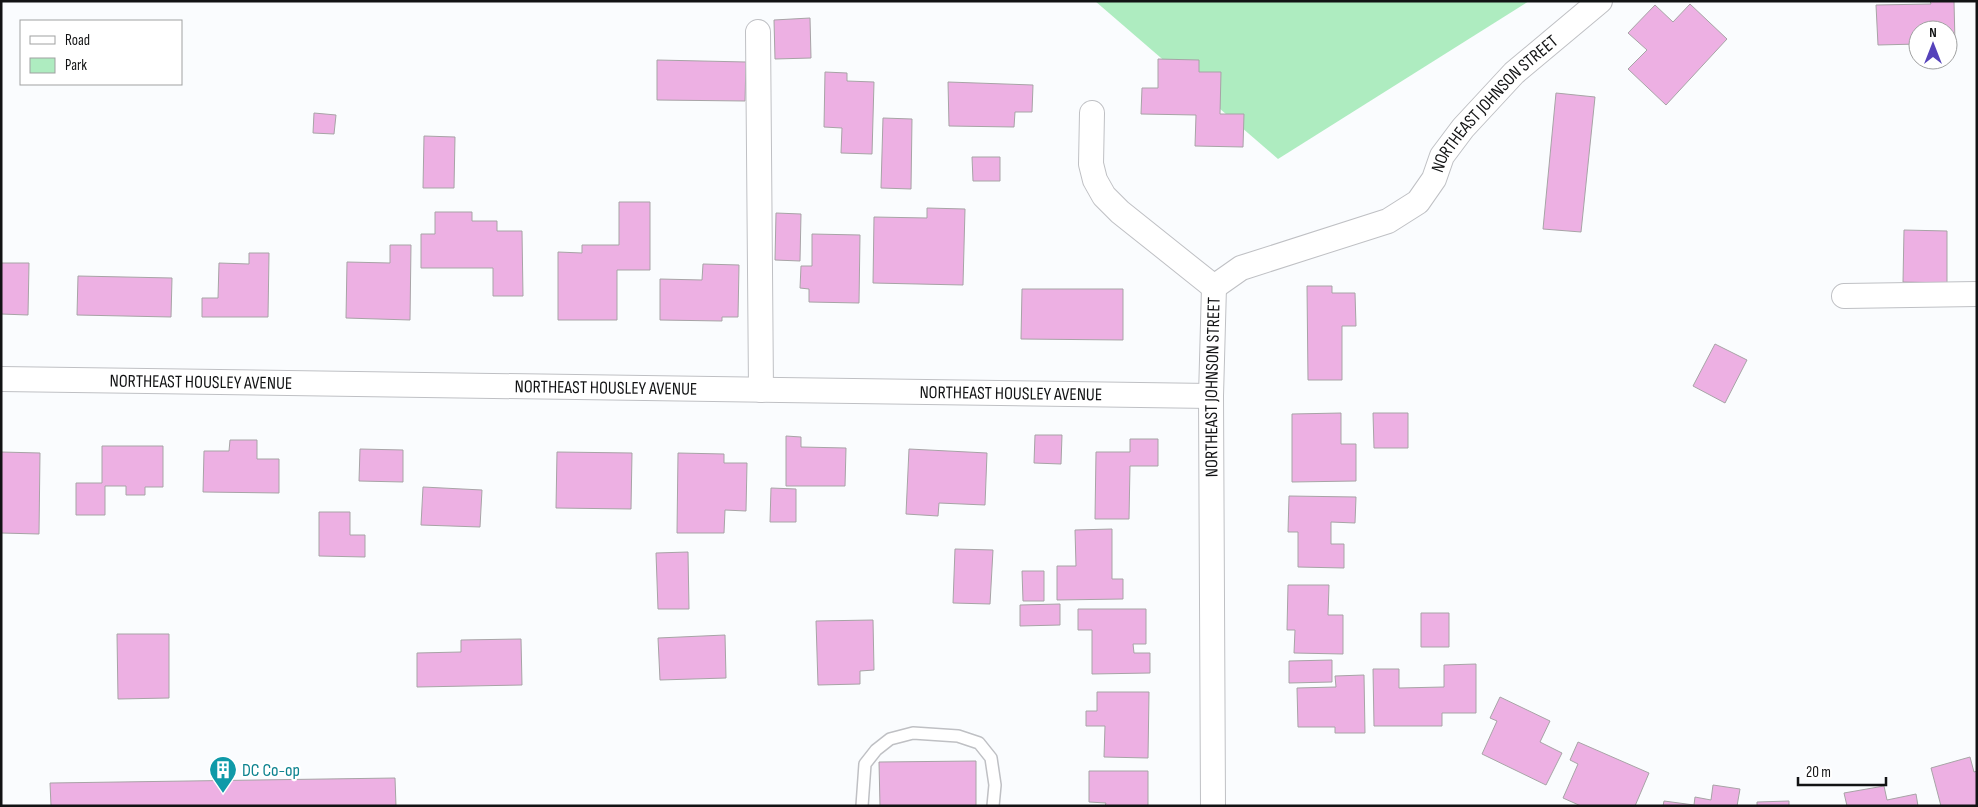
<svg xmlns="http://www.w3.org/2000/svg" width="1978" height="807" viewBox="0 0 1978 807" font-family="'Sofia Sans Condensed',sans-serif">
	<style>
		.green { fill: #aeecc0 }
		.building { fill: #edb0e3; stroke: #a7a4a6 }
		.lines { fill: none; stroke-linecap: round; stroke-linejoin: round }
		.lane-casing { stroke: #bfc0c4; stroke-width: 14 }
		.street-casing { stroke: #bfc0c4; stroke-width: 26 }
		.lane { stroke: #fff; stroke-width: 11 }
		.street { stroke: #fff; stroke-width: 24 }
		.labels { text-anchor: middle; dominant-baseline: central; stroke-width: 4.5; stroke-linejoin: round; paint-order: stroke }
		.street-label { font-size: 18px; fill: #121314; stroke: #fff }
		.culture-label { font-size: 18px; fill: #0d838f; stroke: #fff; text-anchor: start }
	</style>
	<rect width="100%" height="100%" fill="#fafcfe"/>
	<path class="green" d="M1095 1H1529L1278 159Z"/>
	<path class="building" d="M1930 1H1954L1955 43H1948V30H1918V44L1878 45 1876 5 1931 4Z
		M1690 4 1727 39 1666 105 1628 69 1647 50 1628 33 1655 5 1673 22Z
		M810 18 811 58 775 59 774 20Z
		M1158 59 1199 60V72H1221L1220 114H1244L1243 147 1195 146 1196 115 1141 114 1142 88H1158Z
		M657 60 746 62 745 101 657 100Z
		M825 72 847 73V81L874 82 872 154 841 153 842 128 824 127Z
		M948 82 1033 85 1032 112H1015L1014 127 949 126Z
		M1556 93 1595 97 1581 232 1543 229Z
		M314 113 336 115 334 134 313 133Z
		M883 118 912 119 911 189 881 188Z
		M424 136 455 137 454 188H423Z
		M972 157H1000V181H973Z
		M619 202H650V270H617V320H558V252L582 253V245H619Z
		M927 208 965 209 963 285 873 283 874 217 927 218Z
		M435 212H472V221H497V231H522L523 296H493V268H421V234H435Z
		M776 213 801 214 800 261 775 260Z
		M1904 230 1947 231V283L1903 282Z
		M812 234 860 235 859 303 809 302V289L800 288 801 266H812Z
		M390 245H411L410 320 346 318 347 262 390 263Z
		M249 253H269L268 317H202V298H218L219 263 249 264Z
		M1 263H29L28 315 1 314Z
		M703 264 739 265 738 317H722V321L660 320V279L702 280Z
		M78 276 172 278 171 317 77 315Z
		M1307 286H1332V293H1355L1356 326H1342V380H1308Z
		M1022 289H1123V340L1021 339Z
		M1715 344 1747 360 1725 403 1693 386Z
		M1341 413V444H1356V481L1292 482V414Z
		M1373 413H1408V448H1374Z
		M1035 435H1062L1061 464 1034 463Z
		M786 436 801 437V447L846 448 845 486H786Z
		M1130 439H1158V466H1130L1129 519H1095L1096 452H1130Z
		M230 440H257V459H279V493L203 492 204 451H229Z
		M102 446H163V487H145V495H126V486H105V515H76V483H102Z
		M360 449 403 450V482L359 481Z
		M909 449 987 453 985 505 939 503 938 516 906 514Z
		M1 452 40 453 39 534 1 533Z
		M557 452 632 453 631 509 556 508Z
		M678 453 724 454V463H747L746 511 725 510 724 533H677Z
		M423 487 482 490 480 527 421 525Z
		M771 488 796 489V522H770Z
		M1289 496 1356 497 1355 523 1331 522V544H1344V568L1298 567V532H1288Z
		M319 512H350V535H365V557L319 556Z
		M1112 529V579H1123V599L1057 600V566H1076L1075 530Z
		M955 549 993 550 990 604 953 603Z
		M688 552 689 609H658L656 553Z
		M1022 571H1044V601H1023Z
		M1288 585H1329L1328 615H1343V654L1294 653 1295 630H1287Z
		M1060 604V625L1020 626V605Z
		M1078 609H1146V644H1133L1134 653H1150V673L1092 674V630H1078Z
		M1421 613H1449V647H1421Z
		M873 620 874 670 860 671V684L818 685 816 621Z
		M117 634H169V698L118 699Z
		M725 635 726 678 660 680 658 638Z
		M521 639 522 685 417 687V653L461 652V640Z
		M1332 660V682L1289 683V661Z
		M1476 664V713H1442V726H1374L1373 669H1399V688L1444 687V665Z
		M1364 675 1365 733H1335V727H1298L1297 688 1336 687 1335 676Z
		M1097 692H1149L1148 758 1104 757 1105 726H1086V711H1097Z
		M1500 697 1550 721 1540 742 1562 753 1546 785 1482 754 1497 721 1490 718Z
		M1578 742 1649 773 1635 806H1581L1563 798 1578 764 1570 760Z
		M1970 757 1974 772 1977 771V806H1941L1931 768Z
		M976 761V806H880L879 762Z
		M1089 771H1148V806H1105L1106 803 1089 802Z
		M395 778 396 806H51L50 783Z
		M1713 785 1740 789 1737 806H1663L1664 801 1694 805 1695 797 1711 800Z
		M1884 786 1887 800 1916 794 1918 806H1847L1844 793Z
		M1789 801V806H1757V802Z"/>
	<g class="lines">
		<defs>
			<path id="lane" d="M862 806 865 764 876 750 890 739 913 733 958 736 979 743 991 758 995 785 993 806"/>
			<g id="street">
				<path d="M758 32 761 390"/>
				<path d="M1092 113 1091 164 1095 180 1104 196 1120 212 1214 287"/>
				<path id="s1" d="M1214 287 1241 268 1388 221 1418 202 1434 179 1442 156 1463 128 1514 73 1600 1"/>
				<path d="M1844 296 1977 294"/>
				<path id="s2" d="M1 379 1211 396"/>
				<path id="s3" d="M1213 806 1211 396 1214 287"/>
			</g>
		</defs>
		<use href="#lane" class="lane-casing"/>
		<use href="#street" class="street-casing"/>
		<use href="#lane" class="lane"/>
		<use href="#street" class="street"/>
	</g>
	<defs>
		<symbol id="building-pin" viewBox="-11 -11 22 30"><path d="M0 17L-7.5 6A9.5 9.5 0 1 1 7.5 6Z" fill="#0f9aa8" stroke="#fff"/><path d="M-4-6H4V6H1V3H-1V6H-4ZM-2.5-4.3h1.7v1.8h-1.7ZM.8-4.3h1.7v1.8H.8ZM-2.5-1h1.7V.8h-1.7ZM.8-1h1.7V.8H.8Z" fill="#fff"/></symbol>
	</defs>
	<g fill-rule="evenodd">
		<use href="#building-pin" x="207" y="754" width="32" height="43"/>
	</g>
	<g class="labels">
		<g class="street-label">
			<text stroke="none"><textPath href="#s1" startOffset="349">NORTHEAST JOHNSON STREET</textPath></text>
			<text stroke="none"><textPath href="#s2" startOffset="200">NORTHEAST HOUSLEY AVENUE</textPath></text>
			<text stroke="none"><textPath href="#s2" startOffset="605">NORTHEAST HOUSLEY AVENUE</textPath></text>
			<text stroke="none"><textPath href="#s3" startOffset="419">NORTHEAST JOHNSON STREET</textPath></text>
			<text stroke="none"><textPath href="#s2" startOffset="1010">NORTHEAST HOUSLEY AVENUE</textPath></text>
		</g>
		<g class="culture-label">
			<text x="242" y="770">DC Co-op</text>
		</g>
	</g>
	<rect width="1978" height="807" fill="none" stroke="#121314" stroke-width="5"/>
	<rect x="20" y="20" width="162" height="65" fill="#ffffff" stroke="#a0a1a1"/>
	<rect x="30" y="36" width="25" height="8" fill="#ffffff" stroke="#a0a1a1"/>
	<text x="65" y="45" font-size="15" fill="#121314">Road</text>
	<rect x="30" y="58" width="25" height="15" fill="#aeecc0" stroke="#a0a1a1"/>
	<text x="65" y="70" font-size="15" fill="#121314">Park</text>
	<g transform="translate(1933 45)"><circle r="24" fill="#ffffff" stroke="#a0a1a1"/>
	<path d="M0-4L9 19L0 12L-9 19Z" fill="#5542ba"/>
	<text y="-8" font-size="14" font-weight="bold" text-anchor="middle" fill="#121314">N</text>
	</g>
	<path d="M1798 777v8h88v-8" fill="none" stroke="#121314" stroke-width="2.5"/>
	<text x="1806" y="777" font-size="15" fill="#121314" stroke="#ffffff" stroke-width="4" paint-order="stroke">20 m</text>
</svg>
